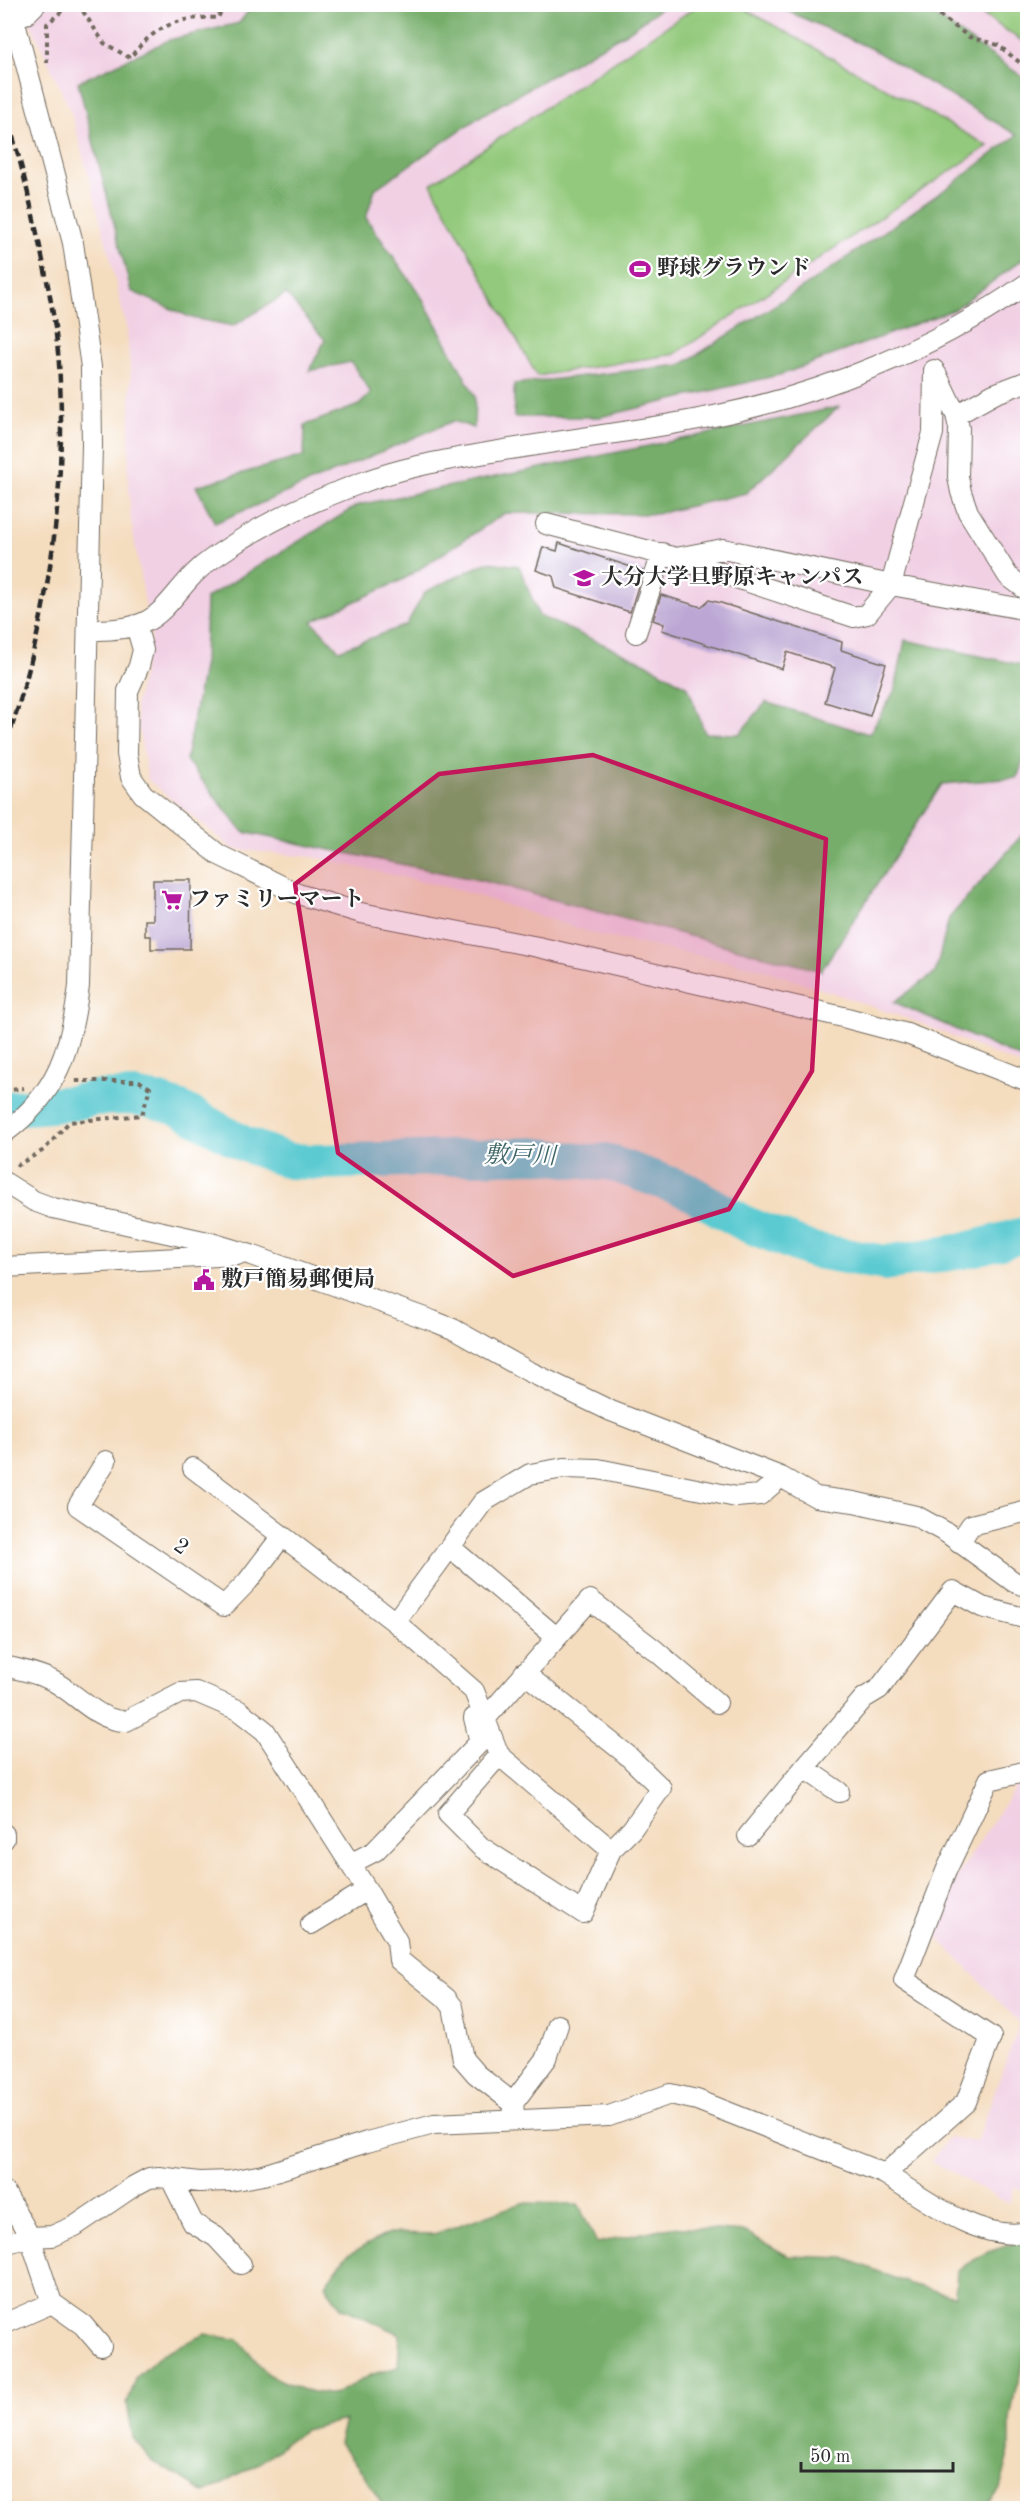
<svg xmlns="http://www.w3.org/2000/svg" width="1032" height="2513" viewBox="0 0 1032 2513" font-family="'Old Standard TT','Noto Serif JP',serif">
	<style>
		.built { fill: #f1d0e4 }
		.green { fill: #93c97b; stroke: #5f7a53; stroke-width: 1.5 }
		.forest { fill: #76ad6b; stroke: #506c4b; stroke-width: 1.5 }
		.lines { fill: none; stroke-linecap: round; stroke-linejoin: round }
		.river { stroke: #5ccad1; stroke-width: 36 }
		.building { fill: #bca7d4 }
		.minor-casing { stroke: #71695e; stroke-width: 22 }
		.path { stroke: #71695e; stroke-width: 4; stroke-dasharray: 4.5 4.5; stroke-linecap: butt }
		.minor { stroke: #fff; stroke-width: 20 }
		.rail { stroke: #2b2b2b; stroke-width: 4.5; stroke-dasharray: 9 4.5; stroke-linecap: butt }
		.marked { fill: #c2185b; fill-opacity: 0.2; stroke: #c2185b; stroke-width: 4.5; stroke-linejoin: round }
		.labels { text-anchor: middle; dominant-baseline: central; stroke-width: 4.5; stroke-linejoin: round; paint-order: stroke }
		.poi-label { font-size: 22px; font-weight: bold; fill: #2b2b2b; stroke: #fff; text-anchor: start }
		.street-label { font-size: 22px; fill: #2b2b2b; stroke: #fff }
		.water-label { font-size: 24px; font-style: italic; fill: #3c6365; stroke: #fff }
	</style>
	<rect width="100%" height="100%" fill="#fff"/>
	<filter id="ink" filterUnits="userSpaceOnUse"><feTurbulence type="fractalNoise" baseFrequency=".0167" numOctaves="2"/><feDisplacementMap in="SourceGraphic" scale="12" xChannelSelector="R" yChannelSelector="G"/><feConvolveMatrix kernelMatrix="1 2 1 2 8 2 1 2 1" color-interpolation-filters="sRGB"/></filter>
	<filter id="wash" filterUnits="userSpaceOnUse"><feTurbulence type="fractalNoise" baseFrequency=".008" numOctaves="4" result="noise"/><feDisplacementMap in="SourceGraphic" scale="24" xChannelSelector="R" yChannelSelector="G"/><feGaussianBlur stdDeviation="1.35" result="paint"/><feColorMatrix in="noise" values="0 0 0 0 0 0 0 0 0 0 0 0 0 0 0 0 0 1.4 0 .05"/><feComposite in="paint" operator="in"/></filter>
	<g filter="url(#wash)">
		<rect width="100%" height="100%" fill="#f4dcbe"/>
		<path class="built" d="M22 5H1027V1068L920 1023 757 967 602 936 459 890 313 857 233 849 148 780 135 707 151 637 131 520 128 474 131 379 127 331 110 256 71 112Z
			M1026 1771H1027L1028 2194 1014 2186 1009 2204 931 2161 949 2137 976 2142 1020 2023 925 1925Z"/>
		<path class="green" d="M700 4 738 5 988 146 675 354 537 376 431 184Z
			M968 5H1027V44Z"/>
		<path class="forest" d="M253 5H665L629 31 484 114 375 189 366 218 421 296 475 396 474 428 453 421 215 523 196 486 304 456 305 425 359 405 371 393 351 362 309 371 325 340 286 294 233 326 192 318 131 291 78 82 169 40 239 23Z
			M774 5H919L1027 80V256L955 309 783 374 600 417H514V384L681 365 816 279 954 183 1017 135 872 49Z
			M839 407 746 493 656 514 505 513 404 579 312 621 339 650 406 625 425 592 487 562 519 566 539 616 646 663 688 687 705 733 739 734 766 702 869 734 895 690 905 640 1027 666V751L1017 778 942 784 821 971 483 881 243 832 186 760 204 662 206 598 358 505Z
			M1027 824V1061L894 1002 935 973 949 918 1022 835Z
			M522 2203 578 2204 597 2243 670 2227 746 2232 788 2256 844 2258 910 2284 955 2296 957 2270 988 2252 1027 2239V2351L1015 2392 1010 2419V2451L1000 2489 985 2508H384L363 2473 339 2443 345 2420 304 2430 259 2463 205 2493 151 2460 133 2438 127 2403 137 2377 162 2354 205 2334 239 2340 267 2374 303 2390 333 2395 373 2374 398 2367 400 2334 341 2307 325 2285 347 2255 389 2233 434 2234Z"/>
		<g class="lines">
			<path class="river" d="M4 1109 73 1103 94 1098 133 1097 156 1101 181 1109 244 1144 289 1161 318 1162 534 1155 597 1163 605 1161 686 1190 746 1224 811 1250 885 1263 963 1251 1028 1234"/>
		</g>
		<g id="blocks">
			<path class="building" d="M559 543 643 571 630 612 556 588 553 576 536 570 543 547 557 551Z
				M661 595 701 607 709 600 721 603 842 642 841 650 886 664 870 716 825 702 835 668 787 652 782 669 662 630 664 624 653 620Z
				M153 880H191L190 949H151V936H145V920H153Z"/>
		</g>
	</g>
	<g filter="url(#ink)">
		<use href="#blocks" fill-opacity="0" stroke="#71695e" stroke-width="1.5"/>
		<g class="lines">
			<defs>
				<path id="minor" d="M26 14 36 4
					M934 370 933 433 891 585 1028 610
					M937 375 956 415 959 428 958 477 961 492 968 512 1008 576 1028 591
					M956 415 994 394 1028 381
					M546 524 676 558 723 549 891 585 867 614 854 617 676 558
					M136 625 143 650 139 666 128 691 127 754 131 777 143 794 219 855 298 894 361 913 538 947 843 1017 907 1034 1028 1081
					M89 631C107 629 128 630 145 622 166 612 179 588 196 572 205 563 217 555 228 548 269 520 315 500 361 483 400 468 440 461 481 454 558 440 637 432 714 416 824 394 935 348 1028 283
					M636 633 662 553
					M4 1133C58 1094 71 1048 79 986L92 445 91 367 73 243 10 4
					M4 1182 34 1201 53 1208 208 1242 251 1255 433 1321 453 1329 528 1371 611 1411 781 1477 816 1497 854 1502 916 1516 947 1533 1014 1582 1028 1587
					M4 1267 237 1255
					M106 1461 78 1506 224 1606 248 1581 282 1536
					M193 1468 395 1622 474 1691 499 1755 611 1850 583 1913 481 1847 448 1814 499 1755
					M959 1543 971 1525 1028 1511
					M450 1547 556 1637
					M395 1622 483 1502 530 1474 564 1468 598 1469 736 1497 760 1495 781 1477
					M4 1666C21 1670 38 1673 53 1681 76 1693 98 1722 126 1721L180 1693 196 1692 238 1710 265 1731 367 1890
					M524 1673 626 1754 661 1788 632 1829 611 1850
					M485 1719 590 1600 656 1651 717 1703
					M839 1792 804 1768 864 1698 879 1689 953 1591 982 1607 1028 1619
					M4 1834V1839
					M748 1836 804 1768
					M350 1864 375 1851 480 1742 474 1718
					M311 1924 367 1890 397 1941 399 1960 446 1998 453 2007 463 2059 476 2074 513 2103
					M514 2114 513 2103 547 2058 558 2025
					M885 2174C923 2198 980 2243 1028 2232
					M171 2179 193 2223 216 2237 241 2264
					M4 2191 30 2237 52 2303 4 2324
					M4 2244 30 2237 52 2236 75 2226 134 2186 149 2178 159 2177 199 2182 230 2181 263 2175 367 2142 434 2124 609 2116 670 2094 697 2100 885 2174 966 2102 991 2037 904 1980 946 1871 989 1780 1028 1771
					M52 2303 83 2325 101 2346
					M4 2508H5"/>
			</defs>
			<use href="#minor" class="minor-casing"/>
			<path class="path" d="M78 4 104 43 130 58C154 26 179 16 218 18L224 4
				M925 4 969 37 998 45 1028 69
				M47 63V24L70 4
				M4 1091 24 1088
				M16 1166 44 1150 69 1122 142 1115 150 1088 139 1081H74"/>
			<use href="#minor" class="minor"/>
			<path class="rail" d="M4 110C17 146 26 184 34 220 46 274 58 327 60 382 66 505 45 634 4 750"/>
		</g>
	</g>
	<path class="marked" d="M593 755 826 839 812 1071 729 1209 513 1276 338 1153 295 884 439 774Z"/>
	<defs>
		<symbol id="stadium-bare" viewBox="-9 -9 18 18"><path d="M0-5a6.5 5 0 1 0 0 10a6.5 5 0 1 0 0-10ZM-3.5-1.8h7v3.6h-7Z" fill="#b5179e" stroke="#fff" stroke-width="2.5" paint-order="stroke"/></symbol>
		<symbol id="university-bare" viewBox="-9 -9 18 18"><path d="M0-5L7-2L0 1L-7-2ZM-4 1L0 2.5L4 1V4Q0 6-4 4Z" fill="#b5179e" stroke="#fff" stroke-width="2.5" paint-order="stroke"/></symbol>
		<symbol id="supermarket-bare" viewBox="-9 -9 18 18"><path d="M-6-5.5h2.5l.6 2H6L4.5 2H-2.5L-4.4-4H-6ZM-1.5 3.2a1.3 1.3 0 1 0 .1 0ZM3 3.2a1.3 1.3 0 1 0 .1 0Z" fill="#b5179e" stroke="#fff" stroke-width="2.5" paint-order="stroke"/></symbol>
		<symbol id="civic-bare" viewBox="-9 -9 18 18"><path d="M-.6-6.5H3V-4.5H.6V-3L4-1V1h2V6H-6V1h2V-1L-.6-3ZM-1.2 2.5V6h2.4V2.5Z" fill="#b5179e" stroke="#fff" stroke-width="2.5" paint-order="stroke"/></symbol>
	</defs>
	<g fill-rule="evenodd">
		<use href="#stadium-bare" x="625" y="254" width="30" height="30"/>
		<use href="#university-bare" x="569" y="563" width="30" height="30"/>
		<use href="#supermarket-bare" x="157" y="885" width="30" height="30"/>
		<use href="#civic-bare" x="189" y="1265" width="30" height="30"/>
	</g>
	<g class="labels">
		<g class="poi-label">
			<text x="657" y="269">野球グラウンド</text>
			<text x="601" y="578">大分大学旦野原キャンパス</text>
			<text x="189" y="900">ファミリーマート</text>
			<text x="221" y="1280">敷戸簡易郵便局</text>
		</g>
		<g class="street-label">
			<text transform="translate(181 1547) rotate(35)">2</text>
		</g>
		<g class="water-label">
			<text transform="translate(520 1157) rotate(1)">敷戸川</text>
		</g>
	</g>
	<rect width="1032" height="2513" fill="none" stroke="#fff" stroke-width="24"/>
	<path d="M801 2462v9h152v-9" fill="none" stroke="#2b2b2b" stroke-width="3"/>
	<text x="810" y="2462" font-size="18" fill="#2b2b2b" stroke="#ffffff" stroke-width="4.5" paint-order="stroke">50 m</text>
</svg>
